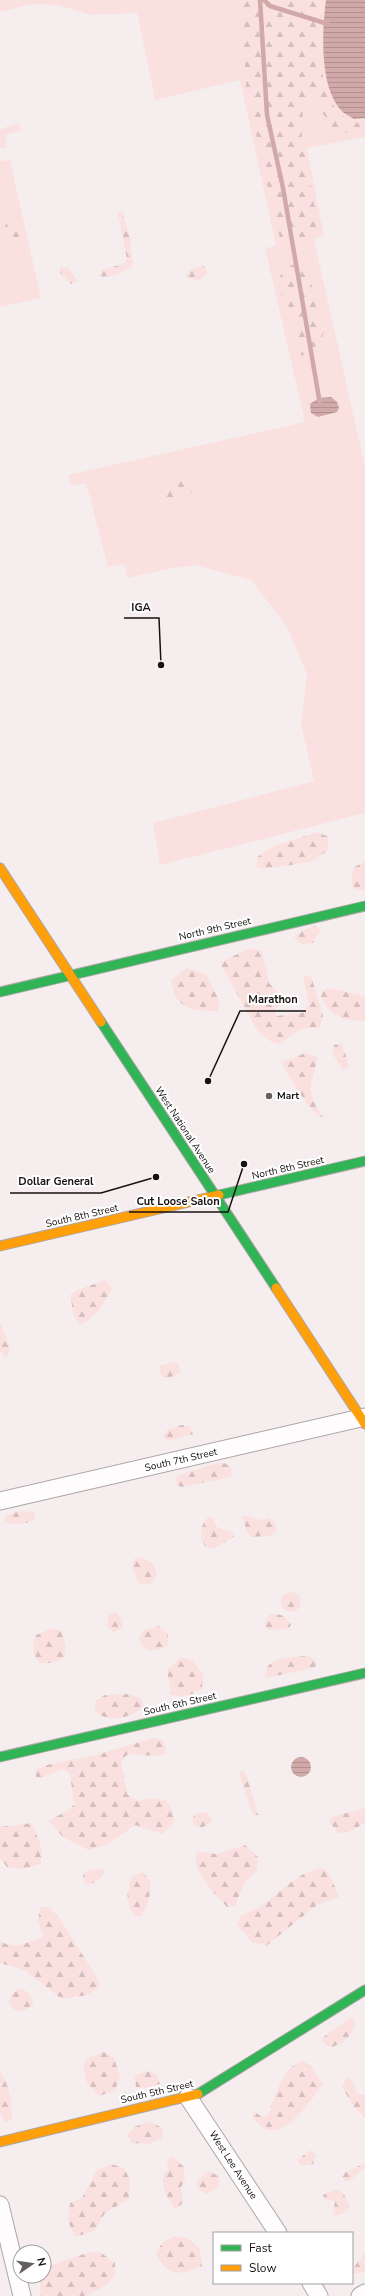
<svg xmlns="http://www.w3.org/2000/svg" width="365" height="2296" viewBox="0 0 365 2296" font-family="'Nunito Sans',sans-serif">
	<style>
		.grass { fill: #fae1e0 }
		.forest { fill: url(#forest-firs) }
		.water { fill: url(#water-rules) }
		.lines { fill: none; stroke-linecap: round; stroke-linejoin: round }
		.stream { stroke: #d0a9a8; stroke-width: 4.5 }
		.street-casing { stroke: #ada6a6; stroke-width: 19 }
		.fast-casing { stroke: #ada6a6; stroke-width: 11 }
		.slow-casing { stroke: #ada6a6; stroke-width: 11 }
		.street { stroke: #fefcfc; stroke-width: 17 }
		.fast { stroke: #30b455; stroke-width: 9 }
		.slow { stroke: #ff9f0a; stroke-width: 9 }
		.poi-dot { fill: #655f5e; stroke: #fff; stroke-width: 1.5 }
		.labels { text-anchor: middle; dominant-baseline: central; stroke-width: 4; stroke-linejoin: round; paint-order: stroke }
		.street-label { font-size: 10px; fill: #171211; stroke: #fff }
		.poi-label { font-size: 10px; font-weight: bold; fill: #171211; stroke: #fff; text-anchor: start }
		.leader { fill: none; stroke: #171211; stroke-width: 1.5 }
		.callout-dot { fill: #171211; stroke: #fff; stroke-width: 1.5 }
		.callout-label { font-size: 11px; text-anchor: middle; font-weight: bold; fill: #171211; stroke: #fff; stroke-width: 4; stroke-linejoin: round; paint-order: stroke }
	</style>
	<defs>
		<pattern id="forest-firs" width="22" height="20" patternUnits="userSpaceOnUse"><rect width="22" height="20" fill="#fae1e0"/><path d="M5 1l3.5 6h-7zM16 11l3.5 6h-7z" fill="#d6c0bf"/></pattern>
		<pattern id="water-rules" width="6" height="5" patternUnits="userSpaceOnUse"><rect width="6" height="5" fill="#d0a9a8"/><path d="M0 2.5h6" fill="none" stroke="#b29090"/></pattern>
	</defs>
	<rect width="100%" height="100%" fill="#f6eeee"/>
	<path class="grass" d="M0 0H365V137L307 148 324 236 314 239 365 467V813L160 865 153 823 314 781 301 724 307 675 287 627 251 580 195 565 168 569 127 578 124 564 108 567 86 483 71 486 68 475 305 422 265 248 276 246 240 80 155 100 137 13 91 15 57 5 33 4 0 12Z
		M19 123 21 131 5 135 7 147 0 148V129Z
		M10 160 41 298 0 307V161Z"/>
	<path class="forest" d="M242 0H323C319 37 312 120 365 124V132L341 133 331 126 311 95 303 100 302 136 319 231C303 241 285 253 277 230L246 88Z
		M122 210 130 238 133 265C124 274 111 278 99 276L102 270 123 264 127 259 118 214Z
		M9 219 19 221 23 233 16 240 4 234 5 226Z
		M302 257 310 262C310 287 315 306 325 329L320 343 302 356 296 345 298 325 287 303 281 294 278 278 289 267Z
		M204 266 208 273 199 281 186 277 189 270Z
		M60 267H68L78 281 71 284 60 273Z
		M174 475H189L194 490 185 500 169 498 161 493 162 487Z
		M317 832 329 837 327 851 311 862 264 869 257 867V857L274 846Z
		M365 862V891L353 888 351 879 354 867Z
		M315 926 321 930 313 943 301 944 294 937 302 931Z
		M250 948 262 951 269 983 277 991 280 1004 275 1010 276 1016 302 1013 309 1006 303 977 311 976 323 1015 320 1028C302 1027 295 1031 281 1044 270 1043 265 1038 257 1030L221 965 225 960Z
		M187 968 206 974 220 1002 218 1011C193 1012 174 1009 171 980Z
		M329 988 365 996V1021C344 1022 328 1016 321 996L323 991Z
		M342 1043 349 1066 343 1071 332 1053 334 1045Z
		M306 1053 318 1057 310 1088 314 1102 324 1119C310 1114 289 1076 281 1062Z
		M106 1280 112 1288C104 1305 97 1315 81 1325L74 1317 70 1295 77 1290Z
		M0 1321 10 1349 6 1359 0 1351Z
		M170 1362 177 1363 181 1371 175 1376 164 1378 160 1373 161 1366Z
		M182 1425 189 1426 193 1434 168 1441 163 1437 167 1430Z
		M222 1462 230 1466 233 1475 228 1478 181 1487 177 1485 175 1479 178 1475Z
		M20 1511 34 1512 35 1519C26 1525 14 1526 5 1521V1516Z
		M244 1515 261 1520 269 1518 274 1522 277 1530 270 1536 251 1537 247 1532 242 1516Z
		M208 1517 213 1518 217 1527 232 1532 234 1537 213 1549 205 1546C199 1535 200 1526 208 1517Z
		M138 1557C151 1560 155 1563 157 1576L149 1585 138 1583 132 1566 134 1559Z
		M281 1602a10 10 0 1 1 20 0a10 10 0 1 1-20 0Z
		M116 1612 122 1619V1629L113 1632 107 1626 109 1614Z
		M270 1614C281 1614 285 1615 291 1624L289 1629 268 1630 264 1623Z
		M159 1626 168 1634V1645C155 1652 143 1655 139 1638L143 1631Z
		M53 1628 61 1631 66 1646 64 1658 53 1663H39C32 1652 31 1646 36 1635Z
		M309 1656 315 1660 317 1665 313 1668 266 1678C261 1656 294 1657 309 1656Z
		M181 1657 194 1661 203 1675 202 1689C192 1694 182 1700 171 1694L167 1670Z
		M129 1694 141 1698 144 1706C133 1718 107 1724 95 1711L96 1700 105 1695Z
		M153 1738 163 1740 167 1753 157 1756 128 1754 121 1761 127 1794 138 1801 151 1798 166 1800 173 1812 174 1823 162 1834 135 1825 106 1845 88 1850 63 1837 49 1821C59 1813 66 1815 74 1804L70 1774 62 1769 42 1778 36 1777 35 1770 50 1764 96 1755Z
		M243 1769 247 1776 258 1815H253L239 1773Z
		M365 1808V1823L349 1832 338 1833 329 1821 332 1817Z
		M207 1812 213 1821 203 1827H195L192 1818 196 1814Z
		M32 1823 42 1849 41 1864 23 1869 7 1867 0 1858V1827Z
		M245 1845 258 1857 257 1870 244 1884 235 1906 227 1907C214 1892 190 1871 197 1851L216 1854Z
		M99 1868 104 1870C102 1879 94 1885 85 1884L83 1875 87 1871Z
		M322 1868 330 1875 339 1897 317 1905 266 1946 252 1942 237 1925 241 1916C247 1912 255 1910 261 1906 283 1891 295 1873 322 1868Z
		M143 1872 151 1883C150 1896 149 1905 141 1916H135C124 1900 127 1894 132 1876Z
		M40 1907H49L60 1919 96 1976 100 1986 88 1995 62 1999 24 1970 0 1963V1941C16 1950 27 1943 43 1936L38 1922Z
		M21 1988 29 1993 34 2004 22 2012 13 2009 9 2002 12 1993Z
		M351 2017 356 2021C352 2036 346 2042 332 2047L326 2045 321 2039Z
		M104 2052 114 2058 120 2076 115 2091 99 2096 87 2083 83 2064 89 2057Z
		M301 2061 309 2064 323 2084C308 2104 276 2155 252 2116L254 2111 262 2117 268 2115C276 2096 280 2071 301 2061Z
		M0 2071C10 2086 12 2102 12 2119L6 2123 0 2114Z
		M150 2071 157 2075 160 2084 147 2088 136 2087 134 2075Z
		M347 2077 353 2082 357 2094 365 2095V2118L354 2107 342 2087Z
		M150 2121 162 2128 163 2138 148 2144 131 2143 128 2134 134 2127Z
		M310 2150 316 2155 313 2164 301 2166 297 2161Z
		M174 2157 184 2167 185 2180 181 2187 183 2203 175 2209C167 2197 156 2182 168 2169L167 2163 169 2158Z
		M365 2163V2168L349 2181H345L342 2177 346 2172Z
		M111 2164 124 2168 130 2180 129 2199 105 2213 94 2231 75 2237 68 2221 70 2203 82 2198 97 2170Z
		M208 2171 219 2176V2187L207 2194 198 2189 196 2182Z
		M336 2189 343 2193 351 2207 342 2214 333 2216 335 2201 324 2199 323 2195Z
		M174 2236 188 2238 200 2249 202 2266C180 2276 167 2277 156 2254L162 2243Z
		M90 2252H100L115 2263V2276L109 2283 87 2296H40V2278L44 2276V2267Z
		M365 2252V2272L355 2274 352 2270Z"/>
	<path class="water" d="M326 0H365V118L354 119C350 116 344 114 341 110 319 86 322 30 326 0Z
		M331 397 337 402 339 408 337 412 318 417 311 413 310 404 319 398Z
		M291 1767a10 10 0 1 1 20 0a10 10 0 1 1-20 0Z"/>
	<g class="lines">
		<path class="stream" d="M260 0 267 115 283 188 320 404
			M264 0 270 6 328 24"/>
		<defs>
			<path id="street" d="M0 1501 365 1417
				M188 2097 278 2233
				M0 2205 22 2296
				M311 2283 319 2296
				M360 2296 365 2293"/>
			<path id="fast" d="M0 992 365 906
				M101 1022 276 1288
				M219 1195 365 1161
				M0 1757 365 1673
				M198 2094 365 1990"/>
			<path id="slow" d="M0 868 101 1022
				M0 1246 219 1195
				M276 1288 365 1424
				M0 2142 198 2094"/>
		</defs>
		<use href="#street" class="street-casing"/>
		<use href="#fast" class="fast-casing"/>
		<use href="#slow" class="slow-casing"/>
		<use href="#street" class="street"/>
		<use href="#fast" class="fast"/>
		<use href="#slow" class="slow"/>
	</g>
	<circle class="poi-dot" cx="269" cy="1096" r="4"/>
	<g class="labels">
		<g class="street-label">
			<text transform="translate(215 929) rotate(-13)">North 9th Street</text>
			<text transform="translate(185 1130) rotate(57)">West National Avenue</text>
			<text transform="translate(288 1168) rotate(-13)">North 8th Street</text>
			<text transform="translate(82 1216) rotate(-13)">South 8th Street</text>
			<text transform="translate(181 1460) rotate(-13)">South 7th Street</text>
			<text transform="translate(180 1704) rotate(-13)">South 6th Street</text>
			<text transform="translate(157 2092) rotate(-13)">South 5th Street</text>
			<text transform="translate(233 2165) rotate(57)">West Lee Avenue</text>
		</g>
		<g class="poi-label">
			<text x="277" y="1096">Mart</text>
		</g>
	</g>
	<path class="leader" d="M161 665L159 618H124M208 1081L240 1011H306M156 1177L101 1193H10M244 1164L228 1212H129"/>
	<g class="callout-dot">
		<circle cx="161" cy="665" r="4"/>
		<circle cx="208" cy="1081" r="4"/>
		<circle cx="156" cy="1177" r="4"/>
		<circle cx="244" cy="1164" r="4"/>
	</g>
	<g class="callout-label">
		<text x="141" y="611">IGA</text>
		<text x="273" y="1003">Marathon</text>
		<text x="56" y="1185">Dollar General</text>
		<text x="178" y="1205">Cut Loose Salon</text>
	</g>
	<rect x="213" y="2232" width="140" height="52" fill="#ffffff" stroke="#a2a0a0"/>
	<rect x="221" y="2245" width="20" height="6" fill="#30b455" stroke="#a2a0a0"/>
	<text x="249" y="2252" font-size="12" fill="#171211">Fast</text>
	<rect x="221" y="2265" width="20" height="6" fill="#ff9f0a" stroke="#a2a0a0"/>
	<text x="249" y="2272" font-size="12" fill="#171211">Slow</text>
	<g transform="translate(32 2264) rotate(77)"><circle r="19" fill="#ffffff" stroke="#a2a0a0"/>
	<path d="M0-3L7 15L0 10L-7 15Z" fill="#655f5e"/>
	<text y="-6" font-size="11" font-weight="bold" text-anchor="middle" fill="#171211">N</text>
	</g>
</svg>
